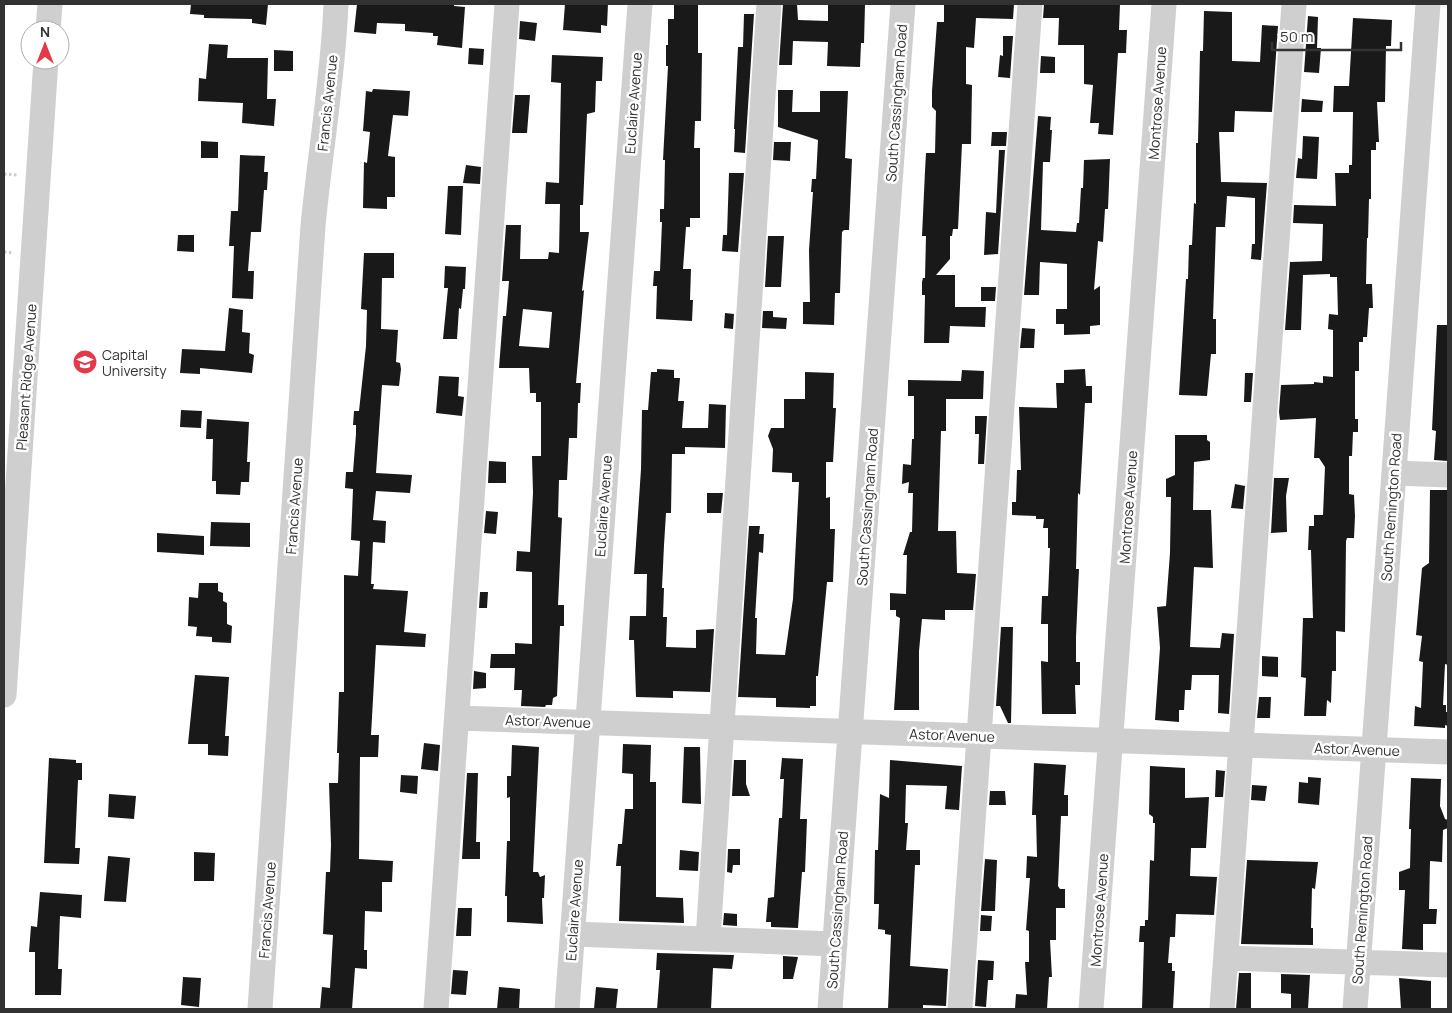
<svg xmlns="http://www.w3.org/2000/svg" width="1452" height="1013" viewBox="0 0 1452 1013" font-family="Manrope,sans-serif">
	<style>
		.building { fill: #191919; fill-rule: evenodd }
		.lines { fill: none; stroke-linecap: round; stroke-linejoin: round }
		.path { stroke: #ccc; stroke-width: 3; stroke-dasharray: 2.5 2.5; stroke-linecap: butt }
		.minor { stroke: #cfcfcf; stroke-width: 25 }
		.labels { text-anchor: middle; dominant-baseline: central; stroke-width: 5; stroke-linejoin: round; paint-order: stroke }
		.street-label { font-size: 14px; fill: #323232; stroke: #fff }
		.poi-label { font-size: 14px; fill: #323232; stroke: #fff; text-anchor: start }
	</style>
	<rect width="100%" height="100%" fill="#fff"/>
	<path class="building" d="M191 4H268L266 25 252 23V19L204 18V15L190 14Z
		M357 4H454V6L465 7 462 48 437 45 438 36H433V33L405 31V24L377 23 376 34 354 32Z
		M565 4H608L607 26 601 25V33L563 30Z
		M674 4H698V53H702L701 121H695L694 148H700V218H690V227H686L683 269H691L690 300H693L692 321 656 319 657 286H653L654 271H660L662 222H660V209H664L665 160H663L668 66H666V45H668V19H674Z
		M783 4H797L798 20 828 21V4H865L864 43H861L860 67 827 66 828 42 793 41 792 65H779Z
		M944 4H1014L1013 19 976 18 974 48 966 47V84L972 85 971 144H962L958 229H953L952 236H950V259L936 275H955V307H986L985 327 950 326 949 343H924L925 295H922V282L923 278H925L926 236H922L925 171 926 153H935L936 111 932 107V91L937 22H944Z
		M1044 4H1120L1119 30H1127L1126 53H1118L1113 135 1098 134 1099 123H1090L1093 85 1084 84V45H1058L1059 18H1043Z
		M1204 11 1232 12V61L1260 62 1262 25 1278 26 1272 112 1235 111 1234 132H1219L1221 182 1267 183 1261 260 1251 259 1252 244H1255V198L1227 196 1225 227H1216L1213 319H1216V354H1211L1207 396 1179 395 1186 279H1188L1189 245H1192L1194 203 1196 204V143H1198L1200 51H1203Z
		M744 14H754L745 153 734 152 735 129H734L738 47H743Z
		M1308 16 1318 17 1317 48H1321L1319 73 1304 72Z
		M1353 18 1392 20 1391 46H1386L1385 102H1377L1379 142H1376V150H1371V199H1369L1368 238H1367L1366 284H1372L1373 308H1369L1367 337H1363V342H1359V371H1355V419H1358V432H1353L1352 456H1349V494L1354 495 1355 516 1354 538H1347L1346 541 1345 632 1336 631V671H1332L1331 703 1327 700 1326 716H1304L1306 678 1301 677 1303 618H1313L1311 550H1308L1309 526H1314V515H1323L1325 467 1319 458H1314L1316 418 1280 420 1279 412 1281 385 1314 384V382L1323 383V376L1333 377V330L1328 329 1329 314 1338 315 1337 277H1330V274L1303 275 1301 330H1285L1290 262 1322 261 1323 224 1293 223 1294 205 1336 206 1335 173H1349V165H1352L1353 112H1333L1334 86H1349Z
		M520 21 537 23 535 41 519 39Z
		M1003 36H1013L1010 78 998 77 1000 55 1003 56Z
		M209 44 228 45 227 58H268L267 99H276L274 126 242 123 243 103 198 101 199 78 206 79Z
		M469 48 484 49 483 65 468 64Z
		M274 50 293 51V71H274Z
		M552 55 603 57 602 81H596L595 112 587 114 583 205H580V232H589L582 291 584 290 576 383H581L580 403H578L577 438H569L567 480H559L558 517 562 518 558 605H564V626H560L557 696 553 698 552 705H546L545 707 521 706 522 690H514L515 668H490L491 654H515V643L532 644V572L516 571 517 551 530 552 533 493 532 456H541V402H536V393H530L529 368H499L503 316H506L509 281H502L506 225H521L520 259H548L549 252 559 253 560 204H545L546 182 559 183 561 83 551 82ZM523 309 552 312 549 348 519 346Z
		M1041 56 1055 57V73H1040Z
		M373 89 410 91 408 116 393 115 388 156 395 157V197H387V209L363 208 364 162 367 163 370 132 363 131 366 91 372 92Z
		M778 90H793L792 112H820V91H848L845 158 852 159 849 230H844L842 232 840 293H835L834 325 803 324V302H810L809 250 813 192H811L812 179H816L818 140 778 127Z
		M515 95H530L527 133H512Z
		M1302 99 1323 101 1322 112H1301Z
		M1038 116 1051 117 1050 130H1052L1050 162H1043L1041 230 1076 232 1077 223H1079L1081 188H1083L1084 160 1110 159 1108 209H1105L1103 242 1098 241 1094 290 1100 286V325L1090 326V334L1064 335V324H1056V309H1067V264L1040 262 1039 295H1024Z
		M992 132H1007L1006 146H991Z
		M1303 136 1319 137 1317 179 1296 178 1298 158 1302 159Z
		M201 141 218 142V158H201Z
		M774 142H791L790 161 773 160Z
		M999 150H1005L998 254 984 255 986 212 996 213Z
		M240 155 265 156 264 172H268L267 190H264L261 232H251L248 271H254L253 299 232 298 234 246H229L231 211H238Z
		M466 165 481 167 480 184 463 183Z
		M729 173H744L738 252 722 251 723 235H727Z
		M448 186H463L461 235 445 234Z
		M178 235H194V252L177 251Z
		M768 236H784L781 287H765Z
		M364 253H394V278H382L381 329 398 330 396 362 400 363 401 369 399 386 382 385 376 473 412 475 410 493 376 491 373 520 386 521 385 543 373 542 371 584H374L373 589 408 591 404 632 426 634 425 647 376 645 371 735H379L378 757H360L359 859 393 861 392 882H382V912L365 911 364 950H367V969L355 968 352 1009H320L322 987 330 988 333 935 323 934 326 872H330L331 845 329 783H338L339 753H337L339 692H344V575L358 576 360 541 351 540 353 489 345 488 346 472H353L356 434V425H353L354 411H359L366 346 367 310 361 309Z
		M445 266 466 267 465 289H463L461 309 459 308 457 339H443L448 288H444Z
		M981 287H996L995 301H981Z
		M229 308 243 310 242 332 250 333 249 353 254 355 252 373 200 368V374L180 373 182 349 225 351Z
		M763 311H773V317L787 318 786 329 762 328Z
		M725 313 734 314 733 329 724 328Z
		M1437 325H1448V461L1434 460 1436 431 1432 430Z
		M1022 328 1035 329 1034 348H1020Z
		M657 369 674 370V378H680L678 401H684L682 428H708L709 404 726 405 725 448 685 447V454H672L671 513H666L664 545 662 588H664L663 617H667L666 647 696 648V630L714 629 710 692 673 691V698L636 697 634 640H629L630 616H646L647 574H634L641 469 642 410H648L651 372H657Z
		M1085 369 1086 386H1092V403H1085L1080 495 1078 493 1076 569H1079L1076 637V662H1080V685H1075L1076 714H1042L1041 661 1048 662V624H1041L1042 596H1048L1050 548H1048V528H1043L1044 519H1036V516L1012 515V502H1016L1017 470H1021L1019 407 1057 408 1056 383H1064V370Z
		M962 370 984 371 983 399H946V431H941L938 531H956L957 573 976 574 973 610H945V620L922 619 919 651V710H894L900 618 896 616V610H890V593L906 594 907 555H903L910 532H912L913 493H908L909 482 902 484 903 464 911 465 912 439H914V396H908V380L961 381Z
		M805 372 834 373 833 408H836L833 462H826V498L830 497V529H835L833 582H827L818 676H816V706H810V708L776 707V698L738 697 749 526H760L759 534H764L763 553 759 552 755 618H757L756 654 785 655 793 599 799 482H792V473L772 472 773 449 768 436 771 428H784V399H805Z
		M1245 373H1253L1251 402H1244Z
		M439 376 459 377 458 396 464 397 462 416 436 413Z
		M181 410 202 411 201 428 180 427Z
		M975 416H987L984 464H978L979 434H975Z
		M207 419 249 422 247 462H250L249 482H241L240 495 216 494V481H212L213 439H206Z
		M1175 435H1207V440L1210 442V460L1194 462 1193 510H1211L1213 568 1194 567 1190 647 1220 648 1222 633 1234 634 1229 714 1218 713 1219 675H1192L1191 690H1185L1184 710H1179V722L1155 720 1160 648 1157 607 1166 606 1170 553 1171 497H1166V479L1175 475Z
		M489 461 506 462V483H488Z
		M1274 478H1289L1286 496 1287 532 1271 533Z
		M1235 484 1245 486 1243 509 1231 508Z
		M1430 490H1448V665L1445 664 1443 705H1446V712H1448V726L1445 725V728L1414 726 1415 706 1421 708 1423 662 1419 661 1422 636 1416 635 1422 568 1429 563Z
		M707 493H723L721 513H707Z
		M486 511 498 512 496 534 484 533Z
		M211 522 250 523V547L210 546Z
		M157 533 204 536V555L157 552Z
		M199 583H218V591L223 593V601L227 603V624L232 626 231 643 212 642V637L196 636 197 627 188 626 189 597 198 598Z
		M480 592H488L487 608H479Z
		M1001 627H1013L1011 723H1008L1000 706H996Z
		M1262 656 1278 657V677L1262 676Z
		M474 671 486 673V688L473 689Z
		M195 675 229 677 225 736H229L228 756 208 755V744H188Z
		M1259 697H1271L1270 718H1257Z
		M424 743 440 745 438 771 421 769Z
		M623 744 651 745 650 782H656V897L683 898 684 923 619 921 621 866H616L618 844H622L625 809H633V774L622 773Z
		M512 745 539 747 533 872H538L540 877 545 875 544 898H542L543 924 507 922V896H505L507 841H510V797L507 798V776H511Z
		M684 747H700L701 804 682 803Z
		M49 758 76 760V763H82V780H78L75 848H80L79 864 44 863Z
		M782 758 803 759 800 819H807L805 872H802L798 928 771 927V922H766L768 898 774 897 779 818H782L784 779H780Z
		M734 760H746V784L750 796H732Z
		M890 760 962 766 959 810 945 809 947 786 906 785 905 823H908L906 850H920V865H915L910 966 948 969 946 1006 923 1005V1009H888L891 935 885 934V930L878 929 879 904H874L875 850H878L880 794 889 798Z
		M1034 763 1066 765 1064 795H1068V816H1061L1058 886 1060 889H1065V908H1056V940H1050L1052 977H1049L1047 1009H1015L1016 994 1027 995 1025 962H1029V931L1026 930 1030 878H1026L1027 856 1037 857 1036 815H1032Z
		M1150 766 1185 768V798L1209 797 1206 848H1191L1190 876 1217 877 1214 915 1176 914 1175 937H1170L1168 963H1172V971H1175L1173 1009H1142L1144 942H1139L1140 926H1145V920H1148L1150 860 1154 861 1155 823H1153V817L1149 814Z
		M1216 770 1225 771 1223 797H1215Z
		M467 773H478L476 842H480V859H462Z
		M401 775 418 776 417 794 400 792Z
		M1308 777 1321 778 1319 805 1298 803 1299 782 1308 783Z
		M1411 778 1441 779 1440 806 1445 819 1448 820V828L1443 830 1442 862 1430 861 1429 909H1437L1436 924H1423V950L1402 949 1405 890H1399V872L1410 868 1411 829H1409Z
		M1252 785 1267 786 1265 801 1251 800Z
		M990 791H1005L1006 805H989Z
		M109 794 136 796 134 819 108 817Z
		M728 849H740V865H733L732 873 727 872Z
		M680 850 699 852 698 871 679 870Z
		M194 852 215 853 214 881H194Z
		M108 856 130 858 126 902 104 901Z
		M985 859 997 860 995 911H981Z
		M1247 860 1318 862 1315 889 1312 888 1311 928H1313V945L1241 944Z
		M40 892 82 895 81 918 60 916 58 969H62L61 995H35V952H29L31 926 37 927Z
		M458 908H472L471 936H456Z
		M724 913 737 914V926L723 925Z
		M981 915 992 916 991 931H980Z
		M657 953 734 955 732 969 713 968 711 1009H657L660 970H656Z
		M783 956 798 957 793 979H783Z
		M978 960 994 961 993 980H988L986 1007 975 1006Z
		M453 970 468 971 466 995 451 994Z
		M1239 973H1251V1009H1236Z
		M1281 974 1310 975 1308 1009H1291V994L1281 993Z
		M183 977 201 978 199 1007 181 1005Z
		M1399 978 1431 981V1009H1401Z
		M499 987 520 989 519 1009H497Z
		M596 987 618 989 616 1009H594Z"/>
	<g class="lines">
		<path class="path" d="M4 174 18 175
			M4 252 13 253"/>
		<path class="minor" d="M48 30 50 4
			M1394 473 1448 475
			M4 695 46 60
			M457 718 1448 752
			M573 934 835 944
			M708 939 769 4
			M1226 958 1448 965
			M260 1009 313 226C320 152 333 79 336 4
			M436 1009 507 4
			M567 1009 640 4
			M830 1009 903 4
			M960 1009 1030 4
			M1091 1009 1164 4
			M1222 1009 1294 4
			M1355 1009 1428 4"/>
	</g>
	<defs>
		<symbol id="university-disc" viewBox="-11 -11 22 22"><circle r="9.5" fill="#e33949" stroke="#fff"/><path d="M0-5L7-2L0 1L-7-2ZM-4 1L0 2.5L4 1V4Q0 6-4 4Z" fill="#fff"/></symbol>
	</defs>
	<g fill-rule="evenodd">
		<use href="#university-disc" x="71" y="348" width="28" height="28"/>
	</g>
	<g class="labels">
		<g class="street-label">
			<text transform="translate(327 103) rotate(-84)">Francis Avenue</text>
			<text transform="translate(633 103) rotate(-86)">Euclaire Avenue</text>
			<text transform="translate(896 103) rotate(-86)">South Cassingham Road</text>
			<text transform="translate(1157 103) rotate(-86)">Montrose Avenue</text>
			<text transform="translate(26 377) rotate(-86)">Pleasant Ridge Avenue</text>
			<text transform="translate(294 506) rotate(-86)">Francis Avenue</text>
			<text transform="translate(603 506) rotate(-86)">Euclaire Avenue</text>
			<text transform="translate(867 507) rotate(-86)">South Cassingham Road</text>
			<text transform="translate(1128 507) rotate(-86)">Montrose Avenue</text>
			<text transform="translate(1391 507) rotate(-86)">South Remington Road</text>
			<text transform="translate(548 721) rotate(2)">Astor Avenue</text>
			<text transform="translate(952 735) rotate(2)">Astor Avenue</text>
			<text transform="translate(1357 749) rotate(2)">Astor Avenue</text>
			<text transform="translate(267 910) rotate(-86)">Francis Avenue</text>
			<text transform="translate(574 910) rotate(-86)">Euclaire Avenue</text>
			<text transform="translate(837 910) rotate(-86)">South Cassingham Road</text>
			<text transform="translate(1099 910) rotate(-86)">Montrose Avenue</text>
			<text transform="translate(1362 910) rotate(-86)">South Remington Road</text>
		</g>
		<g class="poi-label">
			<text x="102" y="354">Capital<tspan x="102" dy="16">University</tspan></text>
		</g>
	</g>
	<rect width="1452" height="1013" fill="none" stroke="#323232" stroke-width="10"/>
	<g transform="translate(45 45)"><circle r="24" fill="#ffffff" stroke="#adadad"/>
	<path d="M0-4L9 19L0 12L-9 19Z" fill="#e33949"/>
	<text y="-8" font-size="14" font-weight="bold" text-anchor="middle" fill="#323232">N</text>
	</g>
	<path d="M1272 42v8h129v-8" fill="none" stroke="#323232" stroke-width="2.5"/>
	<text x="1280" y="42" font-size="15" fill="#323232" stroke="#ffffff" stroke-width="4" paint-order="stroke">50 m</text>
</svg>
